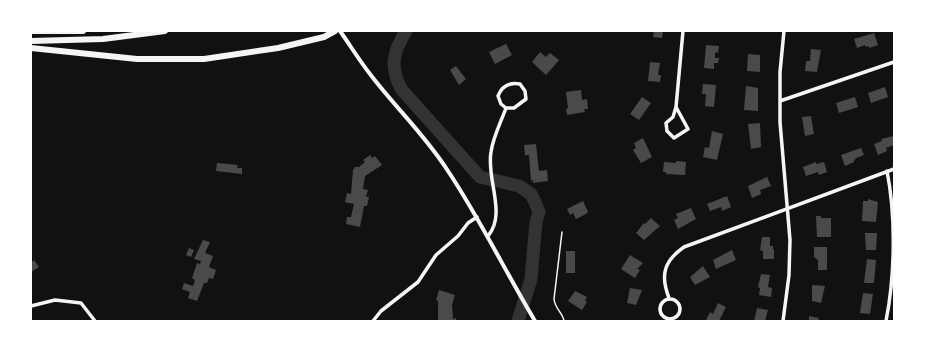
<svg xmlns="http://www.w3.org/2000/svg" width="925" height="352" viewBox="0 0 925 352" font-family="'Times New Roman',serif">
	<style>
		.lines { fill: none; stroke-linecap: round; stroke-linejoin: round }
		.river { stroke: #333; stroke-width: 13 }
		.building { fill: #4a4a4a }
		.service { stroke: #f5f5f5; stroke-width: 1.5 }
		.minor { stroke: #f5f5f5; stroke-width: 3.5 }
		.tertiary { stroke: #f5f5f5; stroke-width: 4 }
		.motorway { stroke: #f5f5f5; stroke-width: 6 }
	</style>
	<rect width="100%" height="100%" fill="#111"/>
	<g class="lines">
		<path class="river" d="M406 31C393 52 389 67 402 90L480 177 519 186 531 194 535 202 539 212 536 222 531 279 518 321"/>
	</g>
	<path class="building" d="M654 31H663L662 38 653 37Z
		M874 33 878 45 869 48V46L866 47 865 45 857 48 854 39Z
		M506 44 512 55 495 64 489 52Z
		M706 45 719 46 718 53 715 52V58H719L718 63H714V69L704 68Z
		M811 49 821 50 817 72 805 71 806 61H810Z
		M540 52 546 57 550 53 559 60 546 75 532 62Z
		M748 54 760 55V72L747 71Z
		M650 62 660 63 658 75H661L660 82 648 81Z
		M456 66 466 79 459 85 450 70Z
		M703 84 716 85 714 107 705 106 706 94H702Z
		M746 86 758 88V111L744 110Z
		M885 87 888 97 871 103 868 93Z
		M581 90 582 100 587 99 588 109H584L585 112 567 115 566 109 568 108 566 92Z
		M642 97 651 103 639 120 630 114Z
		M855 97 858 107 839 113 836 103Z
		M811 116 814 134 805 136 802 117Z
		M760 123 761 147 751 149 748 124Z
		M712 131 723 134 717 160 703 157 705 147 709 148Z
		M894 136V145L886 148 887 151 878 155 874 144 882 141 881 139Z
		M643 138 652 157 641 163 633 150 636 148 634 143Z
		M536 144 539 171 547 170 548 181 533 183V180L531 181 529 155H525L524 145Z
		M861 148 864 155 856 158 854 161V162L845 166 841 155Z
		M370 155 372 158 375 156 382 165 365 176 363 189 368 190 366 197H369L367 206H364L360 227 346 224 347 217H351L354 204 345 202 347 193 351 194 353 170 355 167H359L365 162 363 160Z
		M676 161 686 162 685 175 666 174V172H663L664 162 676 163Z
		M816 162V164L824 162 827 172 819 175 818 172 806 176 803 167Z
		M217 163 238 165 237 168H242V174L216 171Z
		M767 177 771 186 760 190 761 194 752 198 748 186Z
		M727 196 731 207 722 211 721 207 710 211 707 204Z
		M868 199 878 202 876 222 862 221 863 201H868Z
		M583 201 588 212 586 214 576 219 573 213 570 215 567 209Z
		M691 208 696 219 678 229 674 220 678 218 676 214Z
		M816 216H821V218H831V237H817Z
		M651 218 660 226 644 240 636 233 644 223 645 224Z
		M865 233H877L876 250H866Z
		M762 237H770V246H773V249H774V259H763V251L760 250Z
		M203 240 210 242 205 253 213 256 209 267 216 270 213 279 209 278 207 283H204L197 301 188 298 190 292 182 289 184 283 193 286 195 280 192 278 197 263 200 264 201 261 194 259Z
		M814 247H827V270H818V260L814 257Z
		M189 248 194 250 191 257 186 255Z
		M732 250 736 260 716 269 713 260Z
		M566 251H575V273H566Z
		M630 255 643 263 637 269 640 270 635 278 621 269Z
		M867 259 876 260 874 283H864Z
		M34 260 39 267 31 272V261L32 262Z
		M703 266 710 277 695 285 690 277Z
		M761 274 770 275 768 287 772 288 771 297 759 295 760 288 758 287Z
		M812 285 825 286 821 303 812 301Z
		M630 288 642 290 636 305 627 303Z
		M439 290 455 295 452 305 453 319 456 318V321L438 320V301L436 300Z
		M575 291 587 297 585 300 587 302 582 310 568 301Z
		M863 293 873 294 870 314 860 313Z
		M718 303 726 307 719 321 706 320 710 312 713 314Z
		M757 308 768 310 765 321H754Z
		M809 316 819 318 818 321H809Z"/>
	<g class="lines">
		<path class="service" d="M562 232 554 299C555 309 563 313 564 321"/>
		<path class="minor" d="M780 101 894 62
			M676 107 688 129 674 138 667 131 666 123 673 117 676 107 683 31
			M488 236C507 214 486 179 491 152 493 137 501 122 506 108L501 104 498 96C502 86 509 82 520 84L525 91 526 99 514 108H506
			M669 298C660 275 664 261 684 247L894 169
			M660 309a10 10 0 1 1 20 0a10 10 0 1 1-20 0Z
			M31 306 55 300 81 303 95 321
			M373 321 381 311 418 282 436 255 458 236 468 223 477 217
			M783 321 789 275 790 240 780 122V72L784 31
			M886 321C895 276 896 216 887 171"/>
		<path class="tertiary" d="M340 31C350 45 359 60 370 74 395 107 425 135 448 171 480 219 505 271 535 321"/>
		<path class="motorway" d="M31 31H83
			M31 41 103 39 165 31
			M31 48 137 59H204L278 48 324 37 335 31"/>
	</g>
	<rect width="925" height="352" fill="none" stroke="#ffffff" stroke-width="64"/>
</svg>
